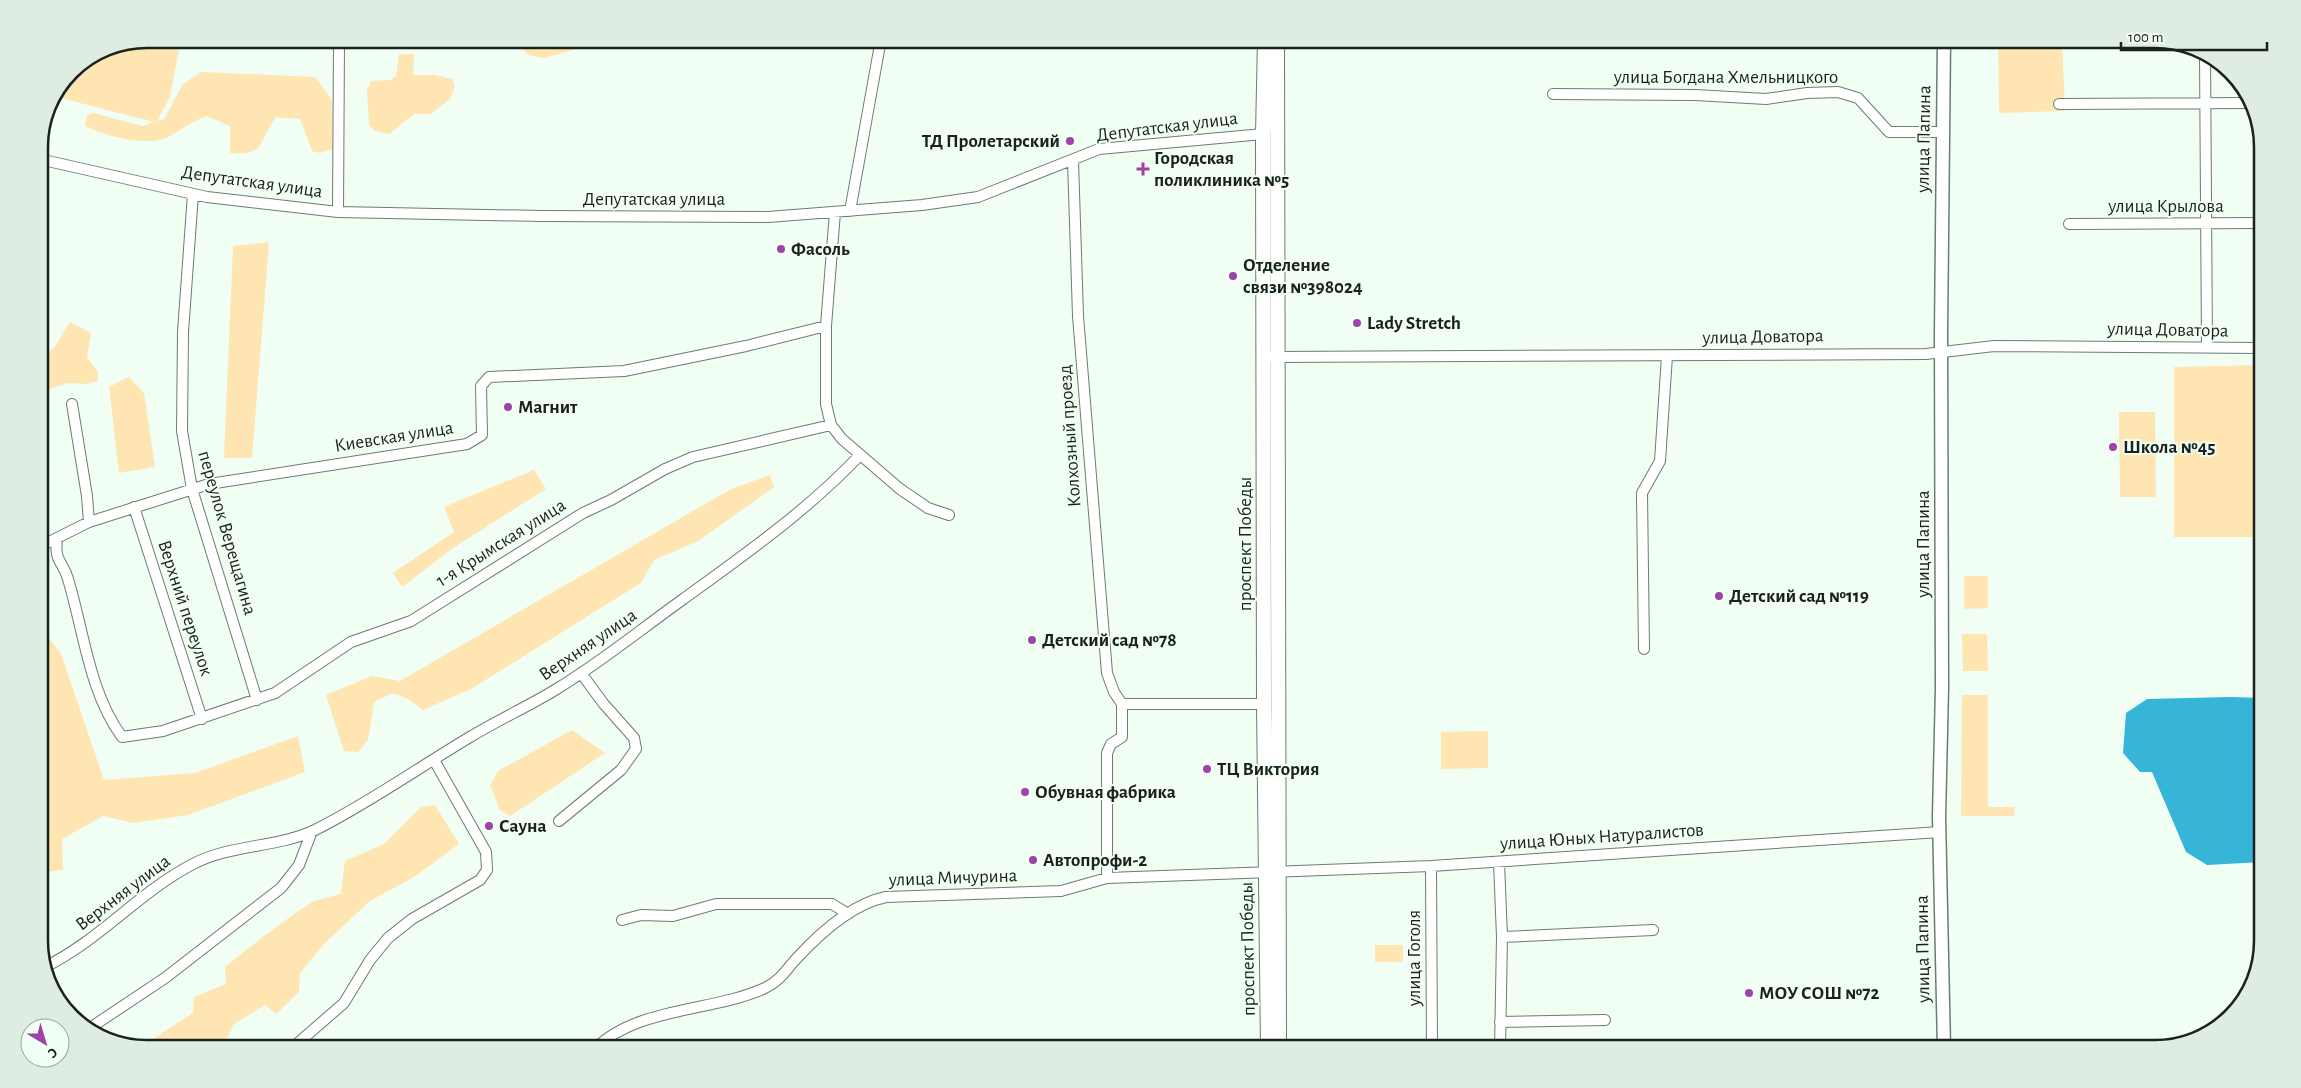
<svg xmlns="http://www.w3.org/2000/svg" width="2301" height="1088" viewBox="0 0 2301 1088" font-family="'Alegreya Sans',sans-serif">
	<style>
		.green { fill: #fee5b2 }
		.water { fill: #36b5d9 }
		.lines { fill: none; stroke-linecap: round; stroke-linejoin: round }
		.minor-casing { stroke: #6c7c70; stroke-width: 12 }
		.tertiary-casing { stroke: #6c7c70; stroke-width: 15 }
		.secondary-casing { stroke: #6c7c70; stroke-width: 16 }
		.minor { stroke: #fff; stroke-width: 10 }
		.tertiary { stroke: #fff; stroke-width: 12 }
		.secondary { stroke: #fff; stroke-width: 14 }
		.poi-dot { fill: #9f42ab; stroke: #f0fef3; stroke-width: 2 }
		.labels { text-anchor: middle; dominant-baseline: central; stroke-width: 4; stroke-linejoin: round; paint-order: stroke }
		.street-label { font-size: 19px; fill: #1b221d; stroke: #f0fef3 }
		.poi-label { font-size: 19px; font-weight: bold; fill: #1b221d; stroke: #f0fef3; text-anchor: start }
		.rim { fill: none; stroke: #1b221d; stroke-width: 2.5 }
	</style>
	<rect width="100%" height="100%" fill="#f0fef3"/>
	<path class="green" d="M147 39H181L170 97 157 121 164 119 183 84 201 72 315 77 332 100 333 149 320 153 312 151 300 119 276 117C258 141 267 156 230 153V126L207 116C190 122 185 128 170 136 150 148 104 136 85 126L87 116 93 113 143 126 154 122 53 96 71 70 106 47Z
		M517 39H651L602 42 544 58 528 55Z
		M1998 39H2062L2065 111 1999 113Z
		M399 54H414L413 75H435L452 79 455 86 450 99 431 114H414L389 134 375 131 369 125 367 91 371 81 390 80 396 76Z
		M269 242 252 458H224L233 246Z
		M70 322 91 333 87 357 98 372V381L87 384 67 383 39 393V356L54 348Z
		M2262 365V537H2174V367Z
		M129 377 144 393 155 467 119 473 109 387Z
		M2119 412H2155L2156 497H2120Z
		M534 470 546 489 453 548 402 587 393 573 454 532 444 507Z
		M770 475 774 487 698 541 654 560 641 583 471 689 423 710 408 699 393 693 374 702 368 740 358 752 344 751 326 695 372 676 400 681 731 489Z
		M1964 576H1988V608L1964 609Z
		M39 625 61 654 104 780 195 773 298 736 305 772 188 815 133 823 103 816 62 839 63 870 39 873Z
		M1962 634H1987L1988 671H1963Z
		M1962 695H1988V807H2015L2014 816H1961Z
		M572 730 605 753 510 816 500 810 490 785 498 771Z
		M1488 731V768L1441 769V732Z
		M435 805 459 844 414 877 370 901 325 943 300 973 299 992 276 1014 265 1005 234 1024 223 1047 218 1049 139 1048 193 1013 194 997 226 984 225 967C253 945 282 921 312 902 318 899 332 898 341 893L345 861 384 844 421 807Z
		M1375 945H1403V962H1375Z"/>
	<path class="water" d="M2231 697 2262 698V862L2207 865 2186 852 2152 772H2140L2123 753 2126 713 2147 699Z"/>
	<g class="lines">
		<defs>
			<path id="minor" d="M272 39 455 43
				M2205 54 2207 348
				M1553 94 1695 95 1766 99 1807 93 1838 92 1858 98 1889 132H1943
				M2059 104 2249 103
				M39 159 207 197 338 212 541 216 768 217 922 205 978 197 1099 149 1263 134
				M1073 161 1078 316 1107 673 1114 692 1122 704V737L1111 744 1107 753V878
				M193 194 183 332 182 431 192 489 257 700
				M850 211 881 39
				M338 212 339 39
				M835 212 826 326V404L831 425 842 439 900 489 928 508 949 515
				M2069 224 2262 223
				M1272 357 1926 354 1994 346 2262 348
				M72 404 87 496 89 522
				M134 507 202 719
				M57 540C54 562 63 561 68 579 84 632 89 692 122 737L163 731 275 693 351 642 411 621 583 513 611 500 665 469 693 457 831 425
				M39 547 89 522 209 484 467 444 482 435 481 386 489 377 624 371 746 346 826 326
				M1644 649 1642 493 1660 461 1667 356
				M1122 704H1264
				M559 821 621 770 636 749 634 738 603 703 581 673
				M1499 862 1502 937 1500 1049
				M1431 866 1432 1049
				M622 920 641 915 673 916 716 904H832L848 914
				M1502 937 1653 930
				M45 967C100 940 139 892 193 864 231 844 277 848 315 830 369 803 418 768 470 737 498 720 527 707 555 690 600 663 640 630 682 600 744 555 807 511 860 455
				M1500 1022 1605 1020
				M90 1028 165 978 281 888 299 865 312 831
				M291 1049 344 1003 370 960 388 938 412 919 480 880 487 870 486 852 434 760
				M595 1049C636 1007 713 1012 765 988 779 982 786 970 796 959 819 934 851 904 886 897L1061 891 1107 878 1431 866 1940 832"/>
			<path id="tertiary" d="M1944 39 1941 334 1942 688 1939 817 1944 1049"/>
			<path id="secondary" d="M1265 39 1263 134 1264 704 1268 1049
				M1277 39 1279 1049"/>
		</defs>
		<use href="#minor" class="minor-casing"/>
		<use href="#tertiary" class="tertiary-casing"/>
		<use href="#secondary" class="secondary-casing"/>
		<use href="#minor" class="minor"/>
		<use href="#tertiary" class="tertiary"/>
		<use href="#secondary" class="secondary"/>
	</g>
	<g class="poi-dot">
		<circle cx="1070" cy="141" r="5"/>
		<path d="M1140.5 161.5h5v5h5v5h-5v5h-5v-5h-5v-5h5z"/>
		<circle cx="781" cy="249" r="5"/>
		<circle cx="1233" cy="276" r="5"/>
		<circle cx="1357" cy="323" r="5"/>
		<circle cx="508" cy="407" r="5"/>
		<circle cx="2113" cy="447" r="5"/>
		<circle cx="1719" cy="596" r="5"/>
		<circle cx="1032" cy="640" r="5"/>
		<circle cx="1207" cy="769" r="5"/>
		<circle cx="1025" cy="792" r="5"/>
		<circle cx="489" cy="826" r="5"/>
		<circle cx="1033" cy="860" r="5"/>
		<circle cx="1749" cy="993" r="5"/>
	</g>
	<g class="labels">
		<g class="street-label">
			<text x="1726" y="77">улица Богдана Хмельницкого</text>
			<text transform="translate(1167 127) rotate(-7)">Депутатская улица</text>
			<text transform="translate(1924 139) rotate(-89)">улица Папина</text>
			<text transform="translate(252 182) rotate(8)">Депутатская улица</text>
			<text x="654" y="199">Депутатская улица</text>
			<text x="2166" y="206">улица Крылова</text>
			<text transform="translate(2168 330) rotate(1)">улица Доватора</text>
			<text transform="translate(1763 337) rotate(-1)">улица Доватора</text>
			<text transform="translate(1070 436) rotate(-94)">Колхозный проезд</text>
			<text transform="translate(394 437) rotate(-9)">Киевская улица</text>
			<text transform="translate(227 533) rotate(74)">переулок Верещагина</text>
			<text transform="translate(501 543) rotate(-32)">1-я Крымская улица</text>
			<text transform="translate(1245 544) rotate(-90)">проспект Победы</text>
			<text transform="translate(1923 544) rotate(-90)">улица Папина</text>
			<text transform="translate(185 608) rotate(72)">Верхний переулок</text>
			<text transform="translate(588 645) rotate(-34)">Верхняя улица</text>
			<text transform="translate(1602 837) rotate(-4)">улица Юных Натуралистов</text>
			<text transform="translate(953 878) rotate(-2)">улица Мичурина</text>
			<text transform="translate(123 893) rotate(-37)">Верхняя улица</text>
			<text transform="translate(1248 949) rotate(-91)">проспект Победы</text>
			<text transform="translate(1923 949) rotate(-91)">улица Папина</text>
			<text transform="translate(1414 958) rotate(-90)">улица Гоголя</text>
		</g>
		<g class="poi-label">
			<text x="1060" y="141" text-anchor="end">ТД Пролетарский</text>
			<text x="1154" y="158">Городская<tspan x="1154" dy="22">поликлиника №5</tspan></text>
			<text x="791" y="249">Фасоль</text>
			<text x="1243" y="265">Отделение<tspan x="1243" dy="22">связи №398024</tspan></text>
			<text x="1367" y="323">Lady Stretch</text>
			<text x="518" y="407">Магнит</text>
			<text x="2123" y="447">Школа №45</text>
			<text x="1729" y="596">Детский сад №119</text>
			<text x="1042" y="640">Детский сад №78</text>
			<text x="1217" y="769">ТЦ Виктория</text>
			<text x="1035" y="792">Обувная фабрика</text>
			<text x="499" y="826">Сауна</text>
			<text x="1043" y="860">Автопрофи-2</text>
			<text x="1759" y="993">МОУ СОШ №72</text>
		</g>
	</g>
	<path d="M0 0H2301V1088H0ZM147 48H2155A99 99 0 0 1 2254 147V941A99 99 0 0 1 2155 1040H147A99 99 0 0 1 48 941V147A99 99 0 0 1 147 48Z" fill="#dfece2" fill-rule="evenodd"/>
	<path class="rim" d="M147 48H2155A99 99 0 0 1 2254 147V941A99 99 0 0 1 2155 1040H147A99 99 0 0 1 48 941V147A99 99 0 0 1 147 48Z"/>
	<g transform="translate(45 1043) rotate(142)"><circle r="24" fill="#f0fef3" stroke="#9ba69d"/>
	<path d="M0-4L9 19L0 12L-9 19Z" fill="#9f42ab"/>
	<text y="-8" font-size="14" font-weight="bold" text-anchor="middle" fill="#1b221d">С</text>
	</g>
	<path d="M2121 42v8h146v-8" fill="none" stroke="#1b221d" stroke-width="2.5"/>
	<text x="2128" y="42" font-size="15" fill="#1b221d" stroke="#f0fef3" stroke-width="4" paint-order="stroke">100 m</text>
</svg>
